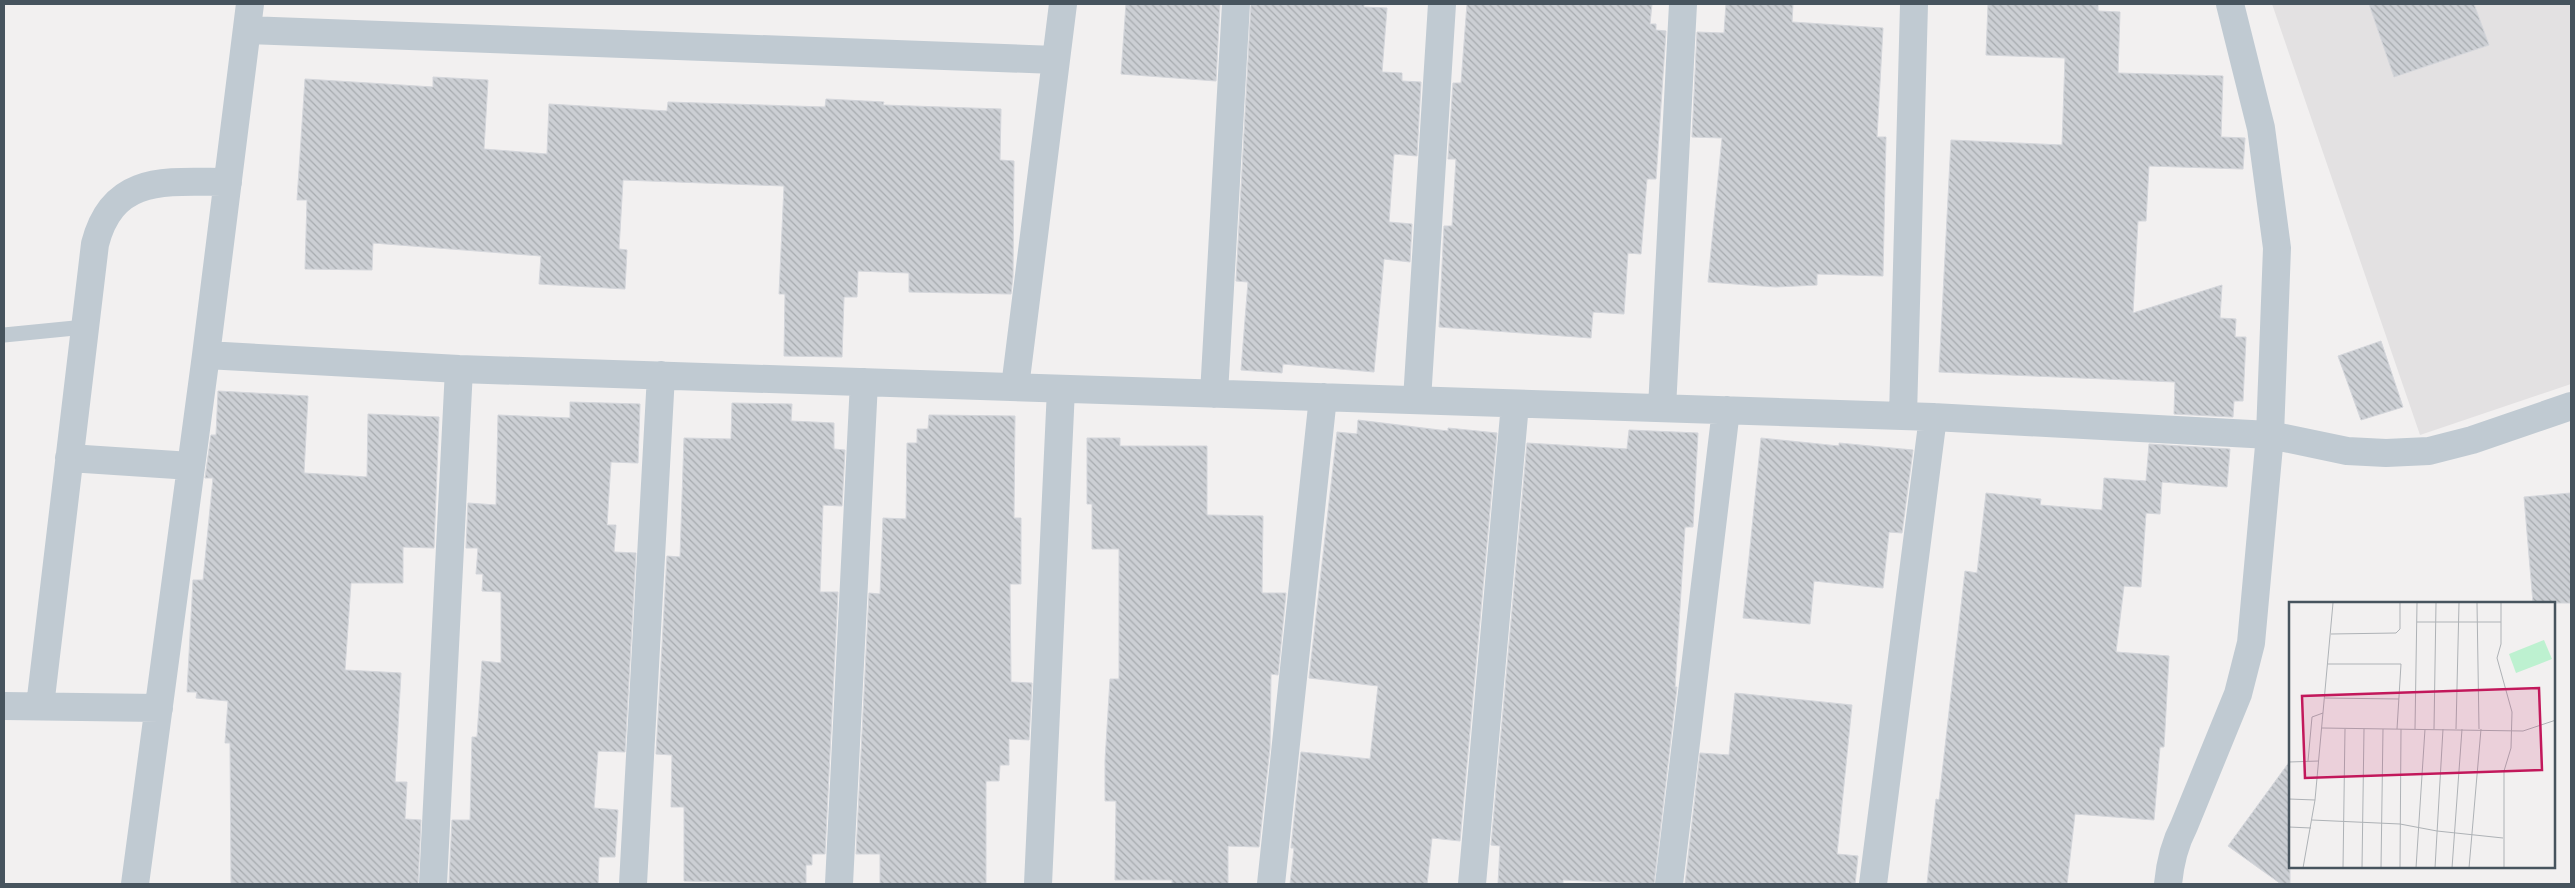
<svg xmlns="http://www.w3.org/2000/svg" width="2575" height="888" viewBox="0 0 2575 888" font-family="'Varela Round',sans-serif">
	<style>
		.education { fill: #e3e1e2 }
		.building { fill: url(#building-back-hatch); stroke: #d4d6db }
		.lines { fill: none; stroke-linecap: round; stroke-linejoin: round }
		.service { stroke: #c0cad2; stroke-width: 15 }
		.minor { stroke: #c0cad2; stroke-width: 28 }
		.inset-road { fill: none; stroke: #aeb2b6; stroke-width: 1 }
		.view { fill: #c2185b; fill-opacity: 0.15; stroke: #c2185b; stroke-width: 2.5 }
		.inset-edge { fill: none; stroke: #47545e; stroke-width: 2.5 }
	</style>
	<defs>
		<pattern id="building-back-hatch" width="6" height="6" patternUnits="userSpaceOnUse" patternTransform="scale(1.25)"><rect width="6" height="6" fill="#cccfd4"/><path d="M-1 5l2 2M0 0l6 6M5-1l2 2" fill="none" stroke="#a7abaf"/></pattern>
	</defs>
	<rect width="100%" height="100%" fill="#f2f0f0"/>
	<path class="education" d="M2272 4H2571V384L2420 435Z"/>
	<path class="building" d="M1126 4H1220L1216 81 1121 74Z
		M1251 4H1364V7L1387 8 1382 72 1402 73V81L1421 82 1417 156 1394 154 1389 222 1412 224 1410 262 1384 259 1374 372 1283 364 1282 373 1241 370 1248 282 1236 281Z
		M1467 4H1652L1650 24H1656V30L1666 31 1656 179H1647L1641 254 1628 253 1624 314 1593 312 1591 338 1439 327 1444 226H1452L1456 159H1448L1453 83H1461Z
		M1726 4H1793L1792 22 1883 28 1877 137H1886L1883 276 1817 274V285L1776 287 1708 282 1722 138 1692 137 1697 32 1724 33Z
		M1988 4H2098V11L2120 12 2118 73 2223 76 2221 137 2245 138 2243 169 2149 166 2146 221H2138L2133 313 2222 285 2220 318 2236 319 2235 337H2246L2243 401H2234L2233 417 2174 414 2175 382 1939 372 1951 140 2062 145 2065 58 1986 55Z
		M2369 4H2474L2489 45 2394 77Z
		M433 77 488 80 484 149 547 154 549 104 667 111 668 102 825 107 826 99 884 102 883 105 1001 109 1000 160 1014 161 1013 276 1011 294 909 292V273L858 271 857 297H844L842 357 784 356 785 294H779L784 186 623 180 619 249 627 250 625 289 539 284 541 256 373 243 372 270 305 269 307 200H297L305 79 433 87Z
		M2381 341 2403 407 2361 420 2338 356Z
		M218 391 308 396 304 473 367 477 368 414 439 417 434 548 403 547V583H351L345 670 401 673 395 782H407L405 819 421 820 418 884H231L230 743H225L228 701 196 698 197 692H187L193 580H203L213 478H205L211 435H216Z
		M570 402 640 404 638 463 611 462 607 525H616L614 552 636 553 625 752 598 751 594 808 618 810 615 857H599L598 884H449L452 820H470L472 737H477L482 661 501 663V592L482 591 483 574H476L478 548H466L468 503 496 505 498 415 570 418Z
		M732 403 792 404 791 421 834 423V449L845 450 842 506 823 505 820 592H838L825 854H812V865H806V884L684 881V807H671L672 755 656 754 667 556 680 557 684 438 731 439Z
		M929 415 1015 416 1014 518H1021V584H1010L1011 682 1032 683 1029 740 1009 739V765H1000L999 781H986V884H880V854H856L869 593 880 594 883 518 906 519 907 443H917V429H928Z
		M1358 420 1448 431V428L1497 433 1460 841 1432 838 1427 884H1290L1294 848H1291L1301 752 1370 759 1378 686 1309 678 1337 432 1357 434Z
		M1629 430 1698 433 1693 527H1685L1675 687H1677L1654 884 1563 880V884H1498L1500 846 1491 845 1527 443 1627 449Z
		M1087 438H1120V446H1207V515L1263 516 1262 593H1286L1278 675 1271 674 1270 748 1259 847 1228 846V884H1172V880H1115L1116 801H1105V761L1110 679H1119V549H1092V504H1087Z
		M1761 438 1839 446V443L1913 450 1902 533 1889 532 1883 588 1814 581 1810 624 1743 618Z
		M2149 444 2230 449 2227 487 2162 482 2160 514 2146 513 2141 587 2124 586 2116 652 2169 656 2164 747H2160L2154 820 2075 814 2067 884H1927L1936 799 1939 800 1965 571 1977 573 1986 493 2041 499 2040 505 2102 510 2104 478 2146 481Z
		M2571 493V603H2533L2524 497Z
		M1735 693 1852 705 1837 854 1858 856 1855 884H1685L1700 753 1729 755Z
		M2290 761V884H2281L2228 846Z"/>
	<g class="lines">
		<path class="service" d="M4 335 85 327"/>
		<path class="minor" d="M247 30 1055 60
			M206 355 459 369 1933 417 2270 435 2347 451 2386 453 2429 451 2472 440 2571 406
			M1015 387 1063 4
			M1214 394 1236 4
			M1417 400 1442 4
			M1662 408 1683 4
			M1903 416 1914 4
			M69 458 191 466
			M4 706 159 708
			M40 706 95 244C113 173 168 182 228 182
			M135 884 206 355 250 4
			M433 884 459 369
			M633 884 661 375
			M839 884 864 382
			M1038 884 1061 389
			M1271 884 1323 397
			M1472 884 1515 404
			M1669 884 1726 410
			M1873 884 1933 417
			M2168 884C2170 863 2174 845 2184 826L2238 694 2251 643 2270 435 2277 248 2261 128 2230 4"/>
	</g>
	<g transform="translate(2289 602)">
		<rect width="266" height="266" fill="#f2f0f0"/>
		<path d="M255 38 263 57 227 71 220 52Z" fill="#bdf1d0"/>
		<path class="inset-road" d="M188 1 190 127M212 1V42L208 56 223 110 222 146 215 169V266M128 20H212M42 32 107 31 111 27V1M39 62H112L108 127M36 96 110 97M33 126 234 129 267 118M126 127 128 1M145 127 147 1M167 127 170 1M19 159 23 115 34 111M0 160 30 159M0 197 26 198M23 218 111 222 148 229 214 236M0 225 22 226M14 266 26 198 44 1M54 266 56 127M73 266 75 127M92 266 94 127M111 266 112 127M127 266 136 127M146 266 154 127M163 266 173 127M180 266 192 127"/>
		<path class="view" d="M250 86 253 168 16 176 13 94Z"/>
		<rect width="266" height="266" class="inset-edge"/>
	</g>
	<rect width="2575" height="888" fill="none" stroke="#47545e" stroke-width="10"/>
</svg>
